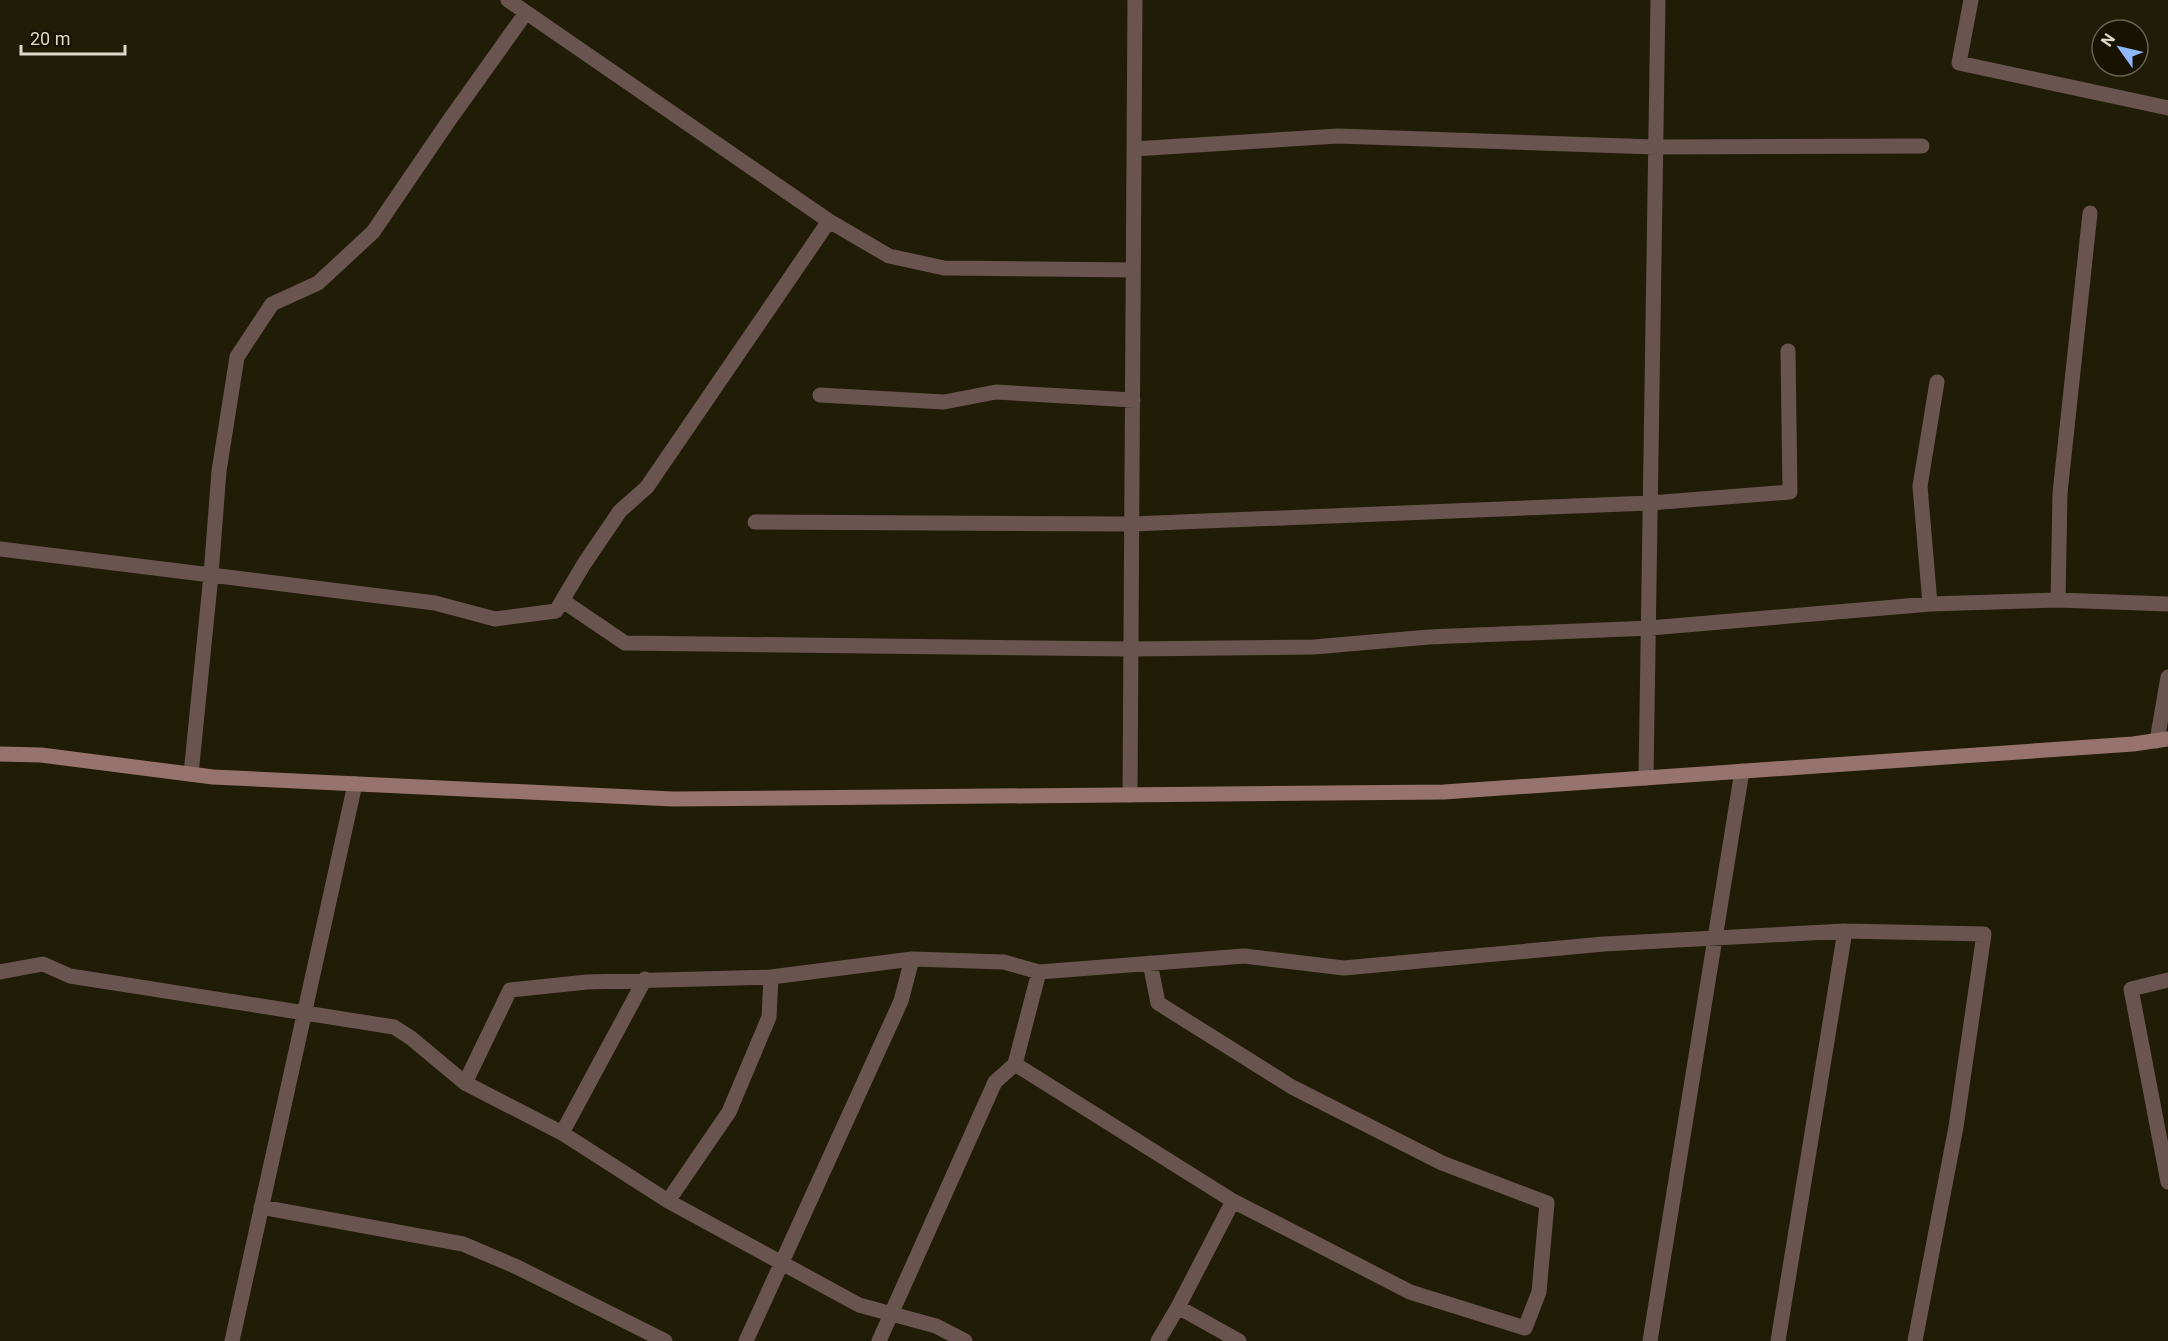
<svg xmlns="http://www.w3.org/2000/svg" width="2168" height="1341" viewBox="0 0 2168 1341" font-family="Roboto,sans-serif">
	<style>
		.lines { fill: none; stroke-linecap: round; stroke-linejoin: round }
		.street { stroke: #6a5450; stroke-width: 15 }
		.secondary { stroke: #97736d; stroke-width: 15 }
	</style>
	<rect width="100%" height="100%" fill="#211c06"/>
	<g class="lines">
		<path class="street" d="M508 0 829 221 889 256 944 268 1133 270
			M1971 0 1959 63 2168 108
			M525 14 448 122 373 232 318 283 272 304 237 357 219 471 211 575 435 603 495 619 556 611 584 564 620 511 647 487 829 221
			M1134 149 1338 136 1655 147 1922 146
			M820 395 944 402 996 392 1133 400
			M755 522 1132 524 1650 503 1790 492 1788 351
			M0 549 211 575 191 774
			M2058 600 2060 493 2090 213
			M563 601 625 643 1131 649 1314 647 1429 637 1650 628 1930 604 2058 600 2168 604
			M1930 604 1920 486 1937 382
			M2157 741 2168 677
			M1646 778 1658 0
			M1130 795 1135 0
			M0 972 43 964 70 976 394 1027 411 1038 465 1083 562 1133 668 1201 859 1305 936 1326 965 1341
			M2168 980 2131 989 2168 1182
			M1015 1064 1233 1201 1410 1292 1525 1328 1539 1292 1547 1203 1442 1163 1292 1087 1158 1003 1150 963
			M465 1083 510 990 587 982 771 977 912 959 1004 962 1039 972 1244 956 1344 968 1604 944 1845 931 1984 934 1956 1127 1915 1341
			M562 1133 645 979
			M668 1201 729 1112 769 1017 771 977
			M261 1207 463 1244 517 1267 665 1341
			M1178 1307 1239 1341
			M232 1341 355 784
			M746 1341 901 1001 912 959
			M879 1341 995 1082 1015 1064 1039 972
			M1158 1341 1178 1307 1233 1201
			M1650 1341 1742 771
			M1778 1341 1845 931"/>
		<path class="secondary" d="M0 754 41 755 213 777 673 799 1444 792 2133 744 2168 739"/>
	</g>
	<g transform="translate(2120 48) rotate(304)"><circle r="28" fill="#181300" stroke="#666251" stroke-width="1.5"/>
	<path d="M0-4.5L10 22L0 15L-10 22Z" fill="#90b8fd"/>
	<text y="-9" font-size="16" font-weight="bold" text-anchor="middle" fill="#dcd9cb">N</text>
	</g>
	<path d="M21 45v9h104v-9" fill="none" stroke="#dcd9cb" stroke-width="3"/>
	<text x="30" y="45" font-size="18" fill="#dcd9cb" stroke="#181300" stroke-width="4.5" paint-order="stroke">20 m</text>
</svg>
